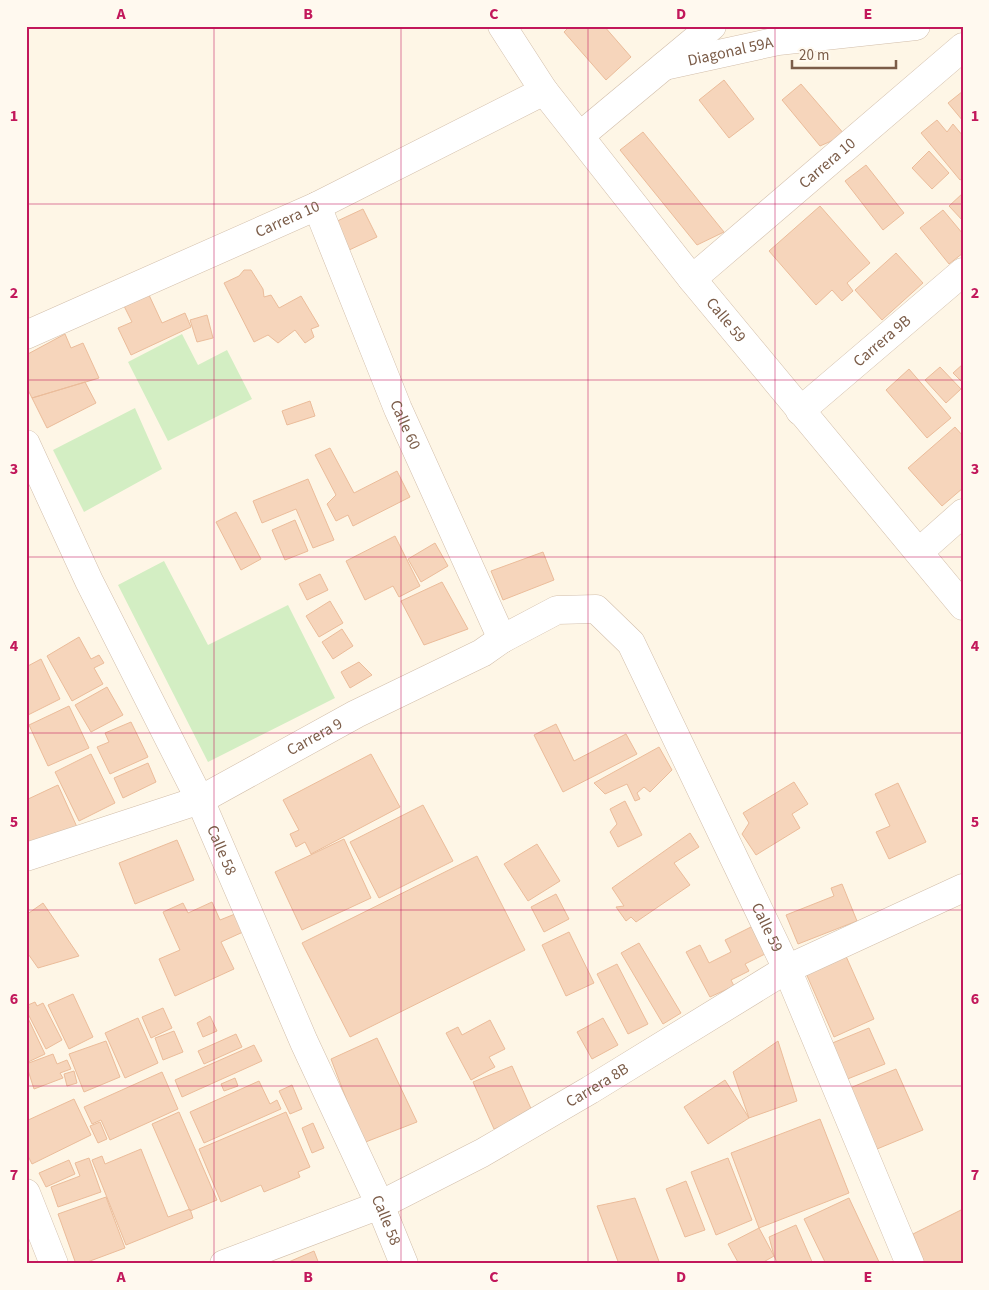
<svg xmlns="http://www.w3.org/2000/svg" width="989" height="1290" viewBox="0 0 989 1290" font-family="'Source Sans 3',sans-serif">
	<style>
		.green { fill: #d3eec3 }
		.building { fill: #f6d5bb; stroke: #ebbc9a }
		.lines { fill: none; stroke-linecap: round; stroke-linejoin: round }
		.street-casing { stroke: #d2beaa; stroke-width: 29 }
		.street { stroke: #fff; stroke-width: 28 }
		.grid { fill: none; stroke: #c2185b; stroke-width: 1; stroke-opacity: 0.55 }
		.labels { text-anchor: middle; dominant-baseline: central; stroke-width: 4.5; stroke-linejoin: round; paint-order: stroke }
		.street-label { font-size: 16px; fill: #7b5c48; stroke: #fff9ef }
		.neatline { fill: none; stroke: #c2185b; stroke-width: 2 }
		.grid-label { font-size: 16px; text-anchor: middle; font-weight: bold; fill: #c2185b }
	</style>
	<rect width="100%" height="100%" fill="#fef6e6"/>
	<path class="green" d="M182 334 198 365 227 350 252 399 168 441 128 362Z
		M135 408 162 469 84 512 53 450Z
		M164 561 208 645 288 605 335 698 208 762 118 585Z"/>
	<path class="building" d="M570 26H604L631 57 606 80 564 32Z
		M724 80 754 119 729 138 699 100Z
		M801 84 845 135 820 146 782 100Z
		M963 91V121L948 103Z
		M937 120 947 132 953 124 963 136V178L960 180 921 133Z
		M643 132 724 232 697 245 620 150Z
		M929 151 949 173 932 189 912 168Z
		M866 165 904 213 883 230 845 181Z
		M963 193V221L949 206Z
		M820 206 870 263 847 283 853 291 842 301 832 290 816 305 769 251Z
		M363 209 377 237 347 251 333 223Z
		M943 210 963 234V253L949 264 920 228Z
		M896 253 923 283 882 320 855 290Z
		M244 270H251L263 289 264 297 271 295 279 308 301 296 319 326 311 329 314 337 305 343 295 330 278 343 268 335 254 342 224 283 239 276Z
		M149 295 162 323 185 313 191 327 131 355 118 328 132 322 124 306Z
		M207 315 213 338 197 342 190 320Z
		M65 334 71 348 83 343 99 378 32 398 26 386V355Z
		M963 364V383L953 373Z
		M940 367 961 389 946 403 925 380Z
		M909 369 951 418 927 438 886 390Z
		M85 382 96 403 47 428 32 398Z
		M310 401 315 416 287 425 282 411Z
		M955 427 963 436V488L942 506 908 468Z
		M330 448 354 493 397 471 410 497 353 526 348 515 336 521 327 504 336 495 315 455Z
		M308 479 334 540 313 548 296 509 262 523 253 501Z
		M236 512 261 559 241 570 216 522Z
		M295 520 308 551 285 560 272 530Z
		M395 536 420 586 399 597 393 586 365 600 346 561Z
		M435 543 448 566 421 582 408 559Z
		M543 552 554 580 503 600 491 571Z
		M320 574 328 590 307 600 299 584Z
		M442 582 468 629 424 645 401 601Z
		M330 601 343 623 319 637 306 616Z
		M342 629 353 646 333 659 322 642Z
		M79 637 91 659 99 655 104 663 94 668 103 684 72 701 47 656Z
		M41 659 60 699 28 715 26 711V667Z
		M359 662 372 675 350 688 341 672Z
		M107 687 123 715 91 732 75 705Z
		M69 706 89 748 48 766 29 725Z
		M131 722 148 757 110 774 97 747 109 742 105 733Z
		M556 724 574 761 626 734 637 754 563 792 534 735Z
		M659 747 672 770 650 792 644 787 637 793 640 799 635 801 627 784 605 794 594 783Z
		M91 754 115 803 79 821 55 772Z
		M371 754 400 807 311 854 305 842 296 847 290 834 299 830 283 800Z
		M148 763 156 782 123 798 114 778Z
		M794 782 808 804 792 814 800 828 756 855 742 834 749 823 743 813Z
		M898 783 926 842 889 859 876 832 890 826 875 794Z
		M58 785 77 827 26 850V800Z
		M625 801 642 835 618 847 610 832 617 824 610 809Z
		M423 805 453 861 379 898 350 842Z
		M690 833 699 847 674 863 690 885 636 922 631 917 626 921 616 907 624 906 612 888Z
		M344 839 371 898 302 930 275 872Z
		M177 840 194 880 135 904 119 863Z
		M537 844 560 881 528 901 504 864Z
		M477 856 525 950 350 1037 302 943Z
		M842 884 857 921 798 944 786 915 834 896 831 888Z
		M556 894 569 919 544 932 531 907Z
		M212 902 220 920 235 914 243 932 221 942 234 969 175 996 159 959 180 950 163 912 183 903 188 913Z
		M43 903 79 956 38 968 26 951V915Z
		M753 926 767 953 745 964 749 971 731 980 734 986 710 997 686 952 700 945 709 963 731 952 725 940Z
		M569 932 594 983 566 996 542 945Z
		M639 943 681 1013 663 1024 621 953Z
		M845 954 874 1019 834 1037 805 971Z
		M617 964 648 1024 628 1034 597 974Z
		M73 994 93 1037 69 1049 48 1005Z
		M35 1002 37 1006 43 1003 62 1040 46 1049 26 1010 29 1008 28 1005Z
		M163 1008 172 1028 151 1038 142 1017Z
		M26 1014 45 1054 26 1063Z
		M210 1016 217 1031 203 1037 197 1023Z
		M138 1018 158 1063 125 1078 105 1033Z
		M603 1018 618 1045 592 1059 577 1032Z
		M490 1020 505 1049 489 1057 495 1067 471 1080 446 1033 458 1027 462 1035Z
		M869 1028 885 1064 845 1080 830 1044Z
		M174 1031 183 1052 163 1060 155 1038Z
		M236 1034 242 1047 204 1064 198 1051Z
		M377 1038 417 1122 363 1143 331 1059Z
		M106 1041 120 1077 84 1092 69 1054Z
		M778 1041 797 1101 749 1118 733 1072Z
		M254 1045 262 1061 182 1097 175 1080Z
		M53 1054 57 1064 67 1060 71 1069 60 1073 63 1078 34 1089 26 1064Z
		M512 1066 533 1113 494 1129 473 1082Z
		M896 1069 923 1130 877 1149 850 1088Z
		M74 1071 77 1083 67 1086 64 1074Z
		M162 1072 178 1109 110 1140 101 1120 92 1124 84 1107Z
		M235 1078 238 1086 224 1091 221 1084Z
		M725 1080 749 1118 708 1144 684 1107Z
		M259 1081 270 1104 277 1100 281 1109 204 1143 190 1112Z
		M292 1085 302 1109 290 1114 279 1091Z
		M74 1099 91 1135 32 1164 26 1152V1121Z
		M179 1112 217 1200 190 1211 152 1124Z
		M286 1112 310 1167 298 1172 300 1177 264 1192 261 1185 221 1202 199 1149Z
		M820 1119 849 1193 759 1228 731 1153Z
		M100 1122 107 1139 98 1143 90 1126Z
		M313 1123 324 1148 312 1153 302 1128Z
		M141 1149 168 1217 190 1209 193 1218 126 1245 92 1160 102 1156 105 1164Z
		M89 1158 101 1192 58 1207 51 1187 80 1176 75 1163Z
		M728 1158 752 1220 716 1235 691 1172Z
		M69 1160 75 1174 46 1187 39 1173Z
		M686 1181 705 1230 685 1237 666 1189Z
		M106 1197 125 1248 82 1264H76L58 1214Z
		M635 1198 660 1264H619L597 1206Z
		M849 1198 880 1264H826L804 1219Z
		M963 1209V1264H925L913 1234Z
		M796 1225 813 1264H778L774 1256 769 1237Z
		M759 1228 774 1256 760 1264H739L728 1244Z
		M314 1251 319 1264H284Z"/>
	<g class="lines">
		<defs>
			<g id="street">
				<path id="s1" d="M502 26 544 91 692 279 963 606"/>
				<path id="s2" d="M664 66 778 41 916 26"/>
				<path d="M581 135 712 26"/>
				<path id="s3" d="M317 206 398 409 502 639"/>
				<path id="s4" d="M692 279 963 47"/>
				<path id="s5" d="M26 335 317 206 544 91"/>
				<path id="s6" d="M800 411 963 272"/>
				<path id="s7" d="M26 444 89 581 200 800 304 1042 380 1205 404 1264"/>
				<path d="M919 552 963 513"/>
				<path id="s8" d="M26 857 200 800 356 714 482 653 502 639 557 610 596 609 631 643 787 969 910 1264"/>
				<path d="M26 1193 54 1264"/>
				<path id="s9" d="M224 1264 380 1205 482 1153 590 1090 787 969 963 888"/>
			</g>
		</defs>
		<use href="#street" class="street-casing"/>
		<use href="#street" class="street"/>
	</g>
	<path class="grid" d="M214 26V1264M401 26V1264M588 26V1264M775 26V1264M26 204H963M26 380H963M26 557H963M26 733H963M26 910H963M26 1086H963"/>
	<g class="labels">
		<g class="street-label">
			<text stroke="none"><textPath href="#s2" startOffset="68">Diagonal 59A</textPath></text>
			<text stroke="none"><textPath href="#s4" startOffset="178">Carrera 10</textPath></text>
			<text stroke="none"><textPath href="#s5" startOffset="286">Carrera 10</textPath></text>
			<text stroke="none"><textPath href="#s1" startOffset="370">Calle 59</textPath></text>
			<text stroke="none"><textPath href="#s6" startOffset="108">Carrera 9B</textPath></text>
			<text stroke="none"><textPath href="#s3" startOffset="236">Calle 60</textPath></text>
			<text stroke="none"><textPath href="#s8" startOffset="314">Carrera 9</textPath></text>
			<text stroke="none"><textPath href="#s7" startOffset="451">Calle 58</textPath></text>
			<text stroke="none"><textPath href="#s8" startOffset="991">Calle 59</textPath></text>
			<text stroke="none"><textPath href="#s9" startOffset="415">Carrera 8B</textPath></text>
			<text stroke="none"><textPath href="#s7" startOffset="856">Calle 58</textPath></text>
		</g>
	</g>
	<rect width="989" height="1290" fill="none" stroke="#fff9ef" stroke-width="55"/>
	<path d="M792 60v8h104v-8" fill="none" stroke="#7b5c48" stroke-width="2.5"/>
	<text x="799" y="60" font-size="15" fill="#7b5c48" stroke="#fff9ef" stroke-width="4" paint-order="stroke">20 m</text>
	<rect x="28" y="28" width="934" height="1234" class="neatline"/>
	<g class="grid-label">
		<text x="121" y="19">A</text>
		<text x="308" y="19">B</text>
		<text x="494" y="19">C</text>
		<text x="681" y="19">D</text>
		<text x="868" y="19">E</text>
		<text x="14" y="121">1</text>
		<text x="975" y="121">1</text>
		<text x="14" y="298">2</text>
		<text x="975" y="298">2</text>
		<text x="14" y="474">3</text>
		<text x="975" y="474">3</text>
		<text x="14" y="651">4</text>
		<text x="975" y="651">4</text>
		<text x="14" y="827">5</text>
		<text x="975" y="827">5</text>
		<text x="14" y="1004">6</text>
		<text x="975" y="1004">6</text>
		<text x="14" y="1180">7</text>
		<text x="975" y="1180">7</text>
		<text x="121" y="1282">A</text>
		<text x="308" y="1282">B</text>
		<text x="494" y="1282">C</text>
		<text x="681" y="1282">D</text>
		<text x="868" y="1282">E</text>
	</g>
</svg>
